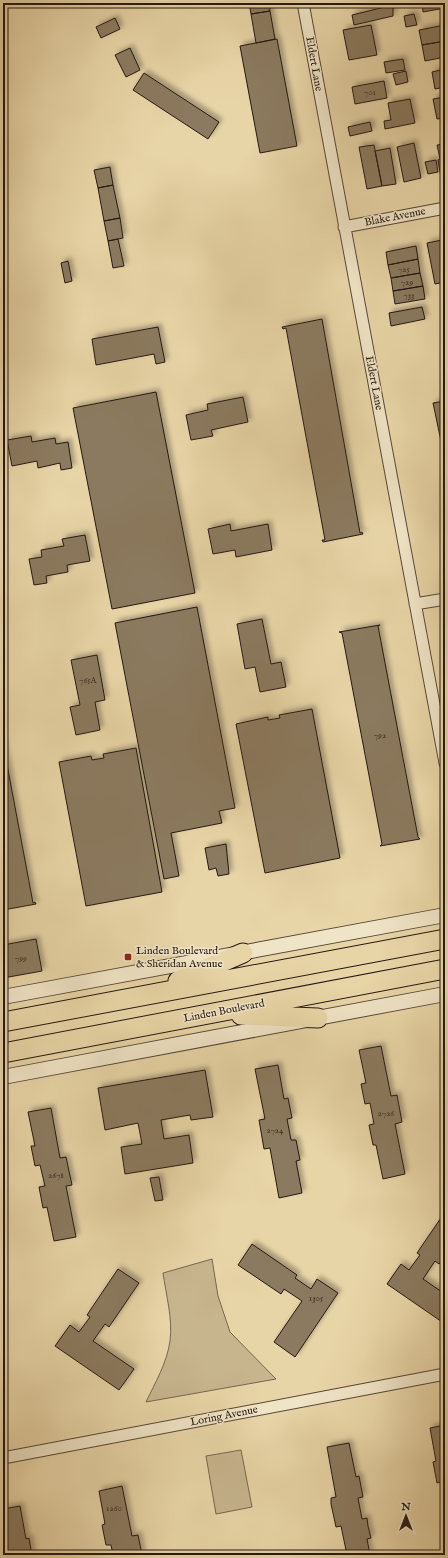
<svg xmlns="http://www.w3.org/2000/svg" width="448" height="1558" viewBox="0 0 448 1558" font-family="'IM FELL English',serif">
	<style>
		.green { fill: #c7b58e; stroke: #766650 }
		.building { fill: #8b7a5f; stroke: #261812; filter: url(#shadow) }
		.lines { fill: none; stroke-linecap: round; stroke-linejoin: round }
		.minor-casing { stroke: #564737; stroke-width: 13 }
		.tertiary-casing { stroke: #564737; stroke-width: 16 }
		.trunk-casing { stroke: #261812; stroke-width: 21 }
		.minor { stroke: #f0e4c6; stroke-width: 11 }
		.tertiary { stroke: #f0e4c6; stroke-width: 14 }
		.trunk { stroke: #e8d5a7; stroke-width: 19 }
		.poi-dot { fill: #8f2418; stroke: #f0e4c6; stroke-width: 1.5 }
		.labels { text-anchor: middle; dominant-baseline: central; stroke-width: 3; stroke-linejoin: round; paint-order: stroke }
		.number-label { font-size: 9px; fill: #3f3025 }
		.street-label { font-size: 11px; fill: #261812; stroke: #f0e4c6 }
		.poi-label { font-size: 11px; fill: #261812; stroke: #f0e4c6; text-anchor: start }
	</style>
	<defs>
		<filter id="shadow"><feDropShadow dx="3.5" dy="-3.5" stdDeviation="2" flood-color="#0004"/></filter>
	</defs>
	<rect width="100%" height="100%" fill="#e8d5a7"/>
	<filter id="stains"><feTurbulence type="fractalNoise" baseFrequency=".005" numOctaves="4"/><feColorMatrix values="0 0 0 0 .2 0 0 0 0 .09 0 0 0 0 .02 0 0 0 .5 -.17"/></filter>
	<radialGradient id="worn" r=".72"><stop offset=".6" stop-color="#630" stop-opacity="0"/><stop offset="1" stop-color="#630" stop-opacity=".3"/></radialGradient>
	<path class="green" d="M212 1259 218 1296 230 1332 276 1379 146 1402C155 1383 167 1363 170 1341 173 1319 166 1295 163 1273Z
		M241 1450 252 1507 216 1514 206 1456Z"/>
	<path class="building" d="M249 3H269L270 11 251 14Z
		M422 3H445V8L423 12Z
		M393 5V16L354 25 352 15Z
		M270 11 275 39 256 43 251 14Z
		M414 14 417 25 406 27 404 16Z
		M115 18 120 29 101 38 96 27Z
		M371 25 377 55 349 60 343 30Z
		M445 25V41L422 45 419 30Z
		M277 39 297 146 260 153 240 46Z
		M445 41V57L425 61 422 45Z
		M130 48 140 70 126 77 115 55Z
		M403 59 405 70 386 73 384 62Z
		M445 69V87L435 89 432 72Z
		M406 71 408 82 396 85 393 74Z
		M144 73 219 122 208 139 133 90Z
		M384 81 387 98 355 104 352 87Z
		M445 97V118L437 119 433 99Z
		M410 99 415 123 385 129 384 121 391 120 388 103Z
		M370 122 372 131 350 136 348 127Z
		M414 143 421 178 404 182 397 147Z
		M445 144V182L442 183 438 160 440 159 437 145Z
		M374 145 382 186 367 189 359 147Z
		M390 148 396 184 382 186 375 151Z
		M436 160 438 172 428 174 425 162Z
		M110 167 113 185 98 188 94 170Z
		M113 185 120 218 104 221 98 188Z
		M120 218 123 238 108 241 104 221Z
		M118 239 124 266 113 268 108 241Z
		M442 240 445 255V282L435 284 427 243Z
		M416 246 418 259 388 265 386 252Z
		M418 259 420 273 391 278 388 265Z
		M68 261 72 281 65 283 61 263Z
		M420 273 423 286 393 291 391 278Z
		M423 286 425 299 395 304 393 291Z
		M422 307 425 319 391 326 389 313Z
		M322 319 360 533 362 532 363 534 323 542 322 540H325L286 328 283 329 282 327Z
		M158 327 165 362 156 364 154 354 96 365 92 339Z
		M156 392 195 593 112 609 73 408Z
		M243 397 248 422 211 430 213 436 191 440 186 415 208 410 207 404Z
		M445 401V460L433 403Z
		M31 436 32 442 55 438 56 444 68 442 72 468 61 470 60 463 38 468 37 461 12 466 7 440Z
		M445 476V500L441 477Z
		M230 524 231 531 268 524 272 550 236 557 235 550 213 554 208 529Z
		M85 535 90 561 67 565 68 572 46 576 47 583 34 585 29 559 42 557 41 550 64 546 62 539Z
		M197 607 235 808 219 811 222 823 171 833 179 876 164 879 115 623Z
		M262 619 271 664 281 662 286 687 260 692 255 667 245 669 237 624Z
		M380 625 378 626 418 837 420 839 380 846 382 844 342 633 339 632Z
		M97 655 105 700 95 702 100 730 76 735 70 707 80 705 71 660Z
		M312 709 340 858 265 873 236 724 268 717V720L280 718 279 715Z
		M3 743 33 903 35 902 36 904 3 910Z
		M136 748 162 892 86 906 59 762 91 756 92 760 104 758 103 754Z
		M226 844 229 874 218 876 216 868 209 870 205 848Z
		M36 939 42 971 3 978V945Z
		M381 1046 391 1096 397 1095 402 1122 395 1124 405 1174 383 1179 376 1145H373L369 1125 374 1124 370 1103 365 1104 361 1084 366 1083 359 1050Z
		M278 1065 284 1099 288 1098 292 1118 287 1119 291 1140H296L300 1160 296 1161 302 1193 279 1198 270 1148 264 1149 259 1120 265 1119 255 1069Z
		M205 1070 213 1117 191 1120 190 1115 161 1120 164 1139 189 1135 193 1163 125 1174 121 1147 142 1144 138 1123 105 1130 98 1088Z
		M51 1108 60 1158 66 1157 72 1185 66 1186 76 1237 54 1241 47 1207 43 1208 39 1187 45 1186 40 1165 35 1166 31 1146H35L28 1112Z
		M159 1177 163 1200 155 1201 150 1178Z
		M445 1212V1256L439 1264 435 1261 423 1279 445 1294V1324L387 1284 401 1264 409 1270 420 1255 417 1253Z
		M252 1244 297 1275 295 1278 311 1289 317 1279 338 1293 295 1357 274 1342 302 1301 284 1289 281 1294 238 1265Z
		M118 1269 139 1283 109 1327 105 1324 93 1341 134 1369 119 1390 55 1346 70 1325 79 1332 90 1317 87 1315Z
		M445 1425V1524H444L441 1504 445 1503 441 1482 437 1483 433 1462 436 1461 430 1428Z
		M349 1443 356 1477 359 1476 363 1497 358 1498 362 1519 367 1518 368 1526 371 1538 367 1539 370 1555H347L341 1526 336 1527 331 1504V1498L336 1497 327 1447Z
		M122 1486 132 1536 138 1535 142 1555H113L111 1545H106L102 1525 105 1524 99 1491Z
		M20 1506 26 1539 29 1538 32 1555H5L3 1545V1509Z"/>
	<g class="lines">
		<defs>
			<path id="minor" d="M303 3 445 763
				M344 227 445 208
				M415 604 445 599
				M3 1458 445 1374"/>
			<path id="tertiary" d="M3 997 445 915
				M3 1077 445 994"/>
			<path id="trunk" d="M178 981 243 953
				M241 1015 318 1018
				M3 1022 445 939
				M3 1053 445 969"/>
		</defs>
		<use href="#minor" class="minor-casing"/>
		<use href="#tertiary" class="tertiary-casing"/>
		<use href="#trunk" class="trunk-casing"/>
		<use href="#minor" class="minor"/>
		<use href="#tertiary" class="tertiary"/>
		<use href="#trunk" class="trunk"/>
	</g>
	<rect class="poi-dot" x="124" y="953" width="8" height="8" rx="2"/>
	<g class="labels">
		<g class="number-label">
			<text x="370" y="92">701</text>
			<text x="404" y="269">725</text>
			<text x="407" y="282">729</text>
			<text x="409" y="295">733</text>
			<text x="88" y="680">765A</text>
			<text x="380" y="735">792</text>
			<text x="21" y="958">799</text>
			<text x="386" y="1113">2726</text>
			<text x="275" y="1130">2724</text>
			<text x="56" y="1175">2678</text>
			<text x="316" y="1298">1305</text>
			<text x="114" y="1508">1260</text>
		</g>
		<g class="street-label">
			<text transform="translate(314 64) rotate(80)">Eldert Lane</text>
			<text transform="translate(395 217) rotate(-11)">Blake Avenue</text>
			<text transform="translate(374 383) rotate(79)">Eldert Lane</text>
			<text transform="translate(224 1011) rotate(-11)">Linden Boulevard</text>
			<text transform="translate(224 1416) rotate(-11)">Loring Avenue</text>
		</g>
		<g class="poi-label">
			<text x="136" y="951">Linden Boulevard<tspan x="136" dy="13">&amp; Sheridan Avenue</tspan></text>
		</g>
	</g>
	<rect width="448" height="1558" fill="none" stroke="#e8d5a7" stroke-width="16"/>
	<rect x="4" y="4" width="440" height="1550" fill="none" stroke="#261812" stroke-width="2"/>
	<rect x="8" y="8" width="432" height="1542" fill="none" stroke="#261812"/>
	<g transform="translate(406 1516)" stroke="#f0e4c6" stroke-width="3" paint-order="stroke">
	<path d="M0-3L7 15L0 10L-7 15Z" fill="#261812"/>
	<text y="-6" font-size="11" font-weight="bold" text-anchor="middle" fill="#261812">N</text>
	</g>
	<rect width="100%" height="100%" filter="url(#stains)"/>
	<rect width="100%" height="100%" fill="url(#worn)"/>
</svg>
